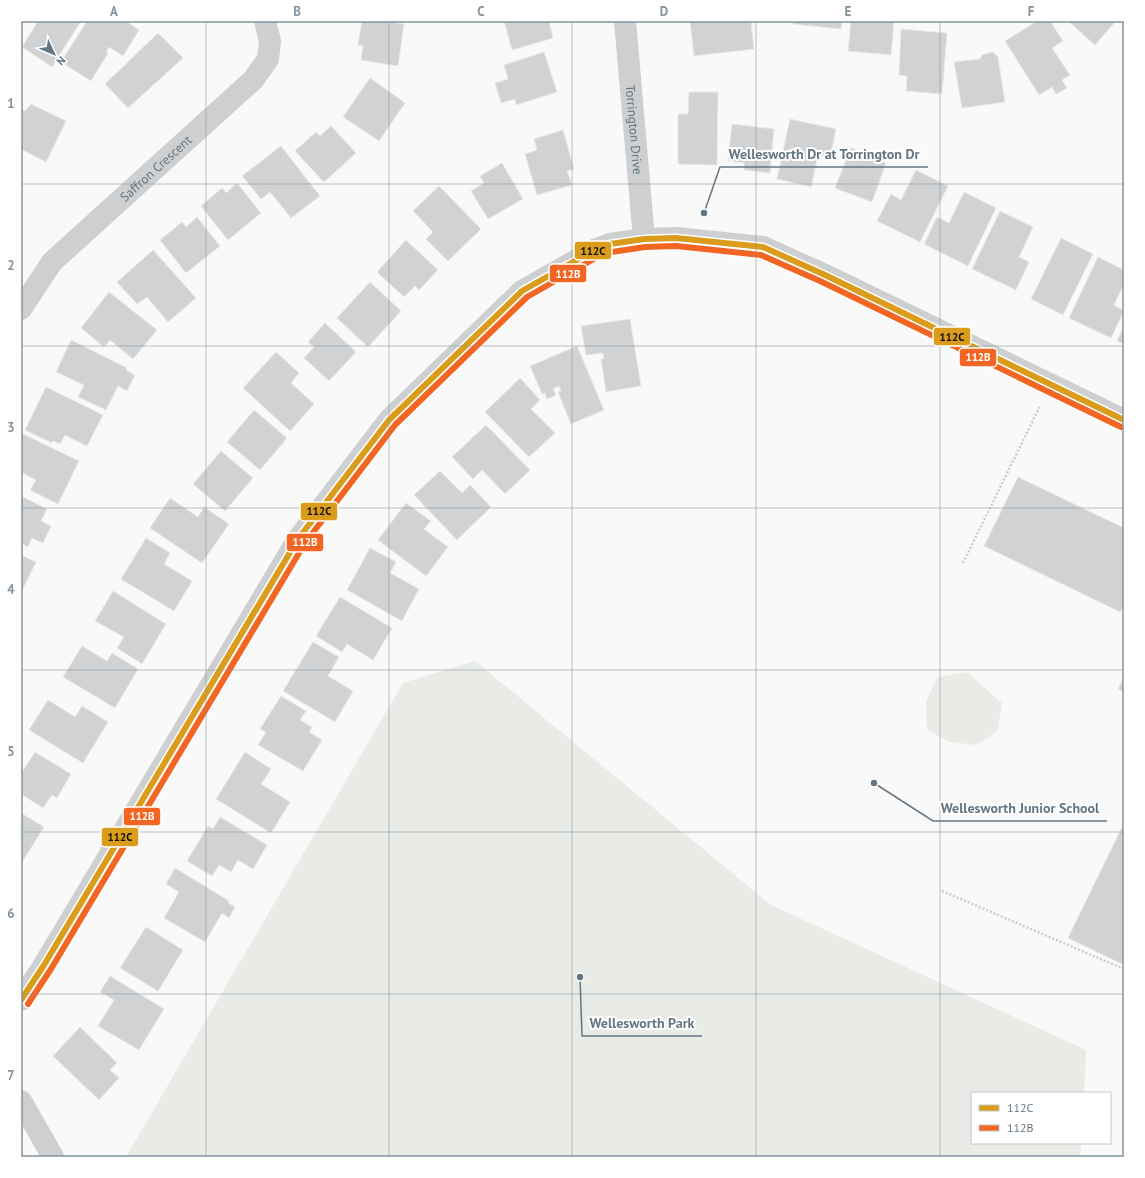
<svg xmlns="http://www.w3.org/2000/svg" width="1145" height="1178" viewBox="0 0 1145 1178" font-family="'PT Sans',sans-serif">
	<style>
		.green { fill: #e8ebe6 }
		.building { fill: #d0d2d3; stroke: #e8e8e8 }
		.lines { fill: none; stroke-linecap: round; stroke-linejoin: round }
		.path { stroke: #cbcccd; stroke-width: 2.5; stroke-dasharray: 2 2; stroke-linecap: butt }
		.minor { stroke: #cecfd0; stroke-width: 22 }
		.bus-1-casing { stroke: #fff; stroke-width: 9 }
		.bus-2-casing { stroke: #fff; stroke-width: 9 }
		.bus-1 { stroke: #da9c1a; stroke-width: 6 }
		.bus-2 { stroke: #f26522; stroke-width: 6 }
		.grid { fill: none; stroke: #84929c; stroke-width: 1; stroke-opacity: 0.55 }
		.labels { text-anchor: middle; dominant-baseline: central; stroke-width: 4; stroke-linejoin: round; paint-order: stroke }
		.street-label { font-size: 13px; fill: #657683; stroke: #fff }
		.leader { fill: none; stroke: #657683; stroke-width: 1.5 }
		.callout-dot { fill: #657683; stroke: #fff; stroke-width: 1.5 }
		.callout-label { font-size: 14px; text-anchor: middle; font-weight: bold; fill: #657683; stroke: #fff; stroke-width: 4; stroke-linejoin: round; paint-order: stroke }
		.line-badge { stroke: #fff; stroke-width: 1.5 }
		.badge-label { font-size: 11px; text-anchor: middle; font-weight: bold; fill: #fff }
		.pale-badge-label { font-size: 11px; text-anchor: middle; font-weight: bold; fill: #111 }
		.neatline { fill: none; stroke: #84929c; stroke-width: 1.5 }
		.grid-label { font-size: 13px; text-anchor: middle; font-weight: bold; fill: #84929c }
	</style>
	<rect width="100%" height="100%" fill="#f9f9f9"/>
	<path class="green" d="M475 661 771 905 1086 1050 1084 1093H972V1143H1081L1080 1157H126L403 683Z
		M967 672 1002 703 998 730 977 745 950 742 927 730 926 701 938 677Z"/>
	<path class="building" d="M38 21H81L52 67 22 47Z
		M87 21H126L139 30 123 56 109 47 106 52 108 53 91 81 61 62Z
		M362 21H382L404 24 398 66 361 60 363 46 358 45Z
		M504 21H549L553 38 512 50Z
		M690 21H751L754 49 694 56Z
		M793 21H842L841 29 793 24Z
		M851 21H894L891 55 848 51Z
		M1037 21H1050L1063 41 1052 48 1070 75 1062 80 1067 88 1056 94 1052 87 1039 95 1005 41Z
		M1068 21H1116L1095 45Z
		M901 29 947 33 942 94 906 91 907 76 899 75Z
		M158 33 183 58 128 108 105 84Z
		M544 52 557 92 516 105 515 99 501 103 495 83 508 79 504 65Z
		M993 52 998 57 1005 102 962 108 954 62 980 59 982 55Z
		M370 78 405 103 379 141 343 117Z
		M689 92H718L717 165 678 164V114H688Z
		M31 104 66 121 46 162 21 149V109L25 111Z
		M790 119 836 129 830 157 818 155 811 187 777 179Z
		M732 124 774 129 770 173 744 170V163L728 161Z
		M331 126 356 153 324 182 295 151 316 132 320 136Z
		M563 130 574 169 567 171 572 185 537 195 525 154 537 150 534 139Z
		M281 146 320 196 291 218 270 192 261 199 242 176Z
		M851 148 863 152V154L886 163 872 202 835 188Z
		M502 163 523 199 488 219 471 191 484 183 480 176Z
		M916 170 948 186 920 242 877 221 891 194 901 200Z
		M237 183 261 213 228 240 201 206 222 188 226 193Z
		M439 186 481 229 448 261 426 239 433 232 413 211Z
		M964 192 996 208 968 266 924 244 937 217 949 223Z
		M1000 211 1033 227 1019 257 1029 262 1016 290 972 269Z
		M197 217 220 246 186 273 160 240 182 222 186 227Z
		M1061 238 1093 254 1063 315 1031 299Z
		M406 240 438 270 419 290 415 286 404 297 377 272Z
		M153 250 196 298 168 322 147 297 137 304 117 282Z
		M1098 257 1124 270V284L1114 305 1124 311 1111 338 1069 318Z
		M370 282 401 311 368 347 337 318Z
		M109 292 157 330 133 359 110 340 104 347 81 328Z
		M630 319 641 386 606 392 601 359 604 358 603 353 586 355 581 326Z
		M325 323 356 352 329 381 304 358 314 347 308 342Z
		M1124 326V344L1117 341Z
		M71 340 127 368 126 370 135 375 127 391 118 386 106 410 78 397 84 385 56 372Z
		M577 346 604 410 571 424 558 392 561 391 559 386 553 389 556 395 547 399 545 393 542 394 530 366Z
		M276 352 299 373 291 383 314 404 290 431 243 388Z
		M520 378 540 400 531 409 555 433 529 457 485 412Z
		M46 387 103 415 87 446 65 435 60 444 53 441 52 443 25 430Z
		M254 410 287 438 260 470 227 442Z
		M486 425 530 470 505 494 482 470 473 479 452 457Z
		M23 434 79 461 58 504 30 490 36 480 21 472V437Z
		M221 451 253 478 225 511 193 484Z
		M440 471 462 493 470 485 491 507 457 540 414 495Z
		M1018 477 1124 528V605L1120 612 984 546Z
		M21 496 47 509 41 521 51 526 43 543 32 538 28 547 21 543Z
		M170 498 198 517 204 507 229 524 202 563 150 528Z
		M406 503 431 521 424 529 448 547 426 576 378 540Z
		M146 538 170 553 164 564 192 581 174 611 121 579Z
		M370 548 396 562 390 573 419 589 402 621 347 590Z
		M21 555 36 562 21 593Z
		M113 591 166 624 142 664 117 648 124 637 95 621Z
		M340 597 392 628 373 660 347 644 342 652 316 636Z
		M313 642 339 657 328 676 353 691 335 722 283 691Z
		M82 646 107 661 112 653 138 669 115 708 63 677Z
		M1124 677V692L1118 689Z
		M281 696 306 711 300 720 312 727 309 732 322 740 303 771 258 745 266 732 260 729Z
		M48 700 75 717 82 706 108 722 83 763 29 730Z
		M35 752 71 774 57 798 52 795 43 808 21 794V774Z
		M245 752 271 769 261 784 290 802 271 833 216 799Z
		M21 813 44 827 21 864Z
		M220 817 267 845 253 869 238 860 231 872 219 865 212 876 187 861 208 826 213 829Z
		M1124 823V965L1068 938Z
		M175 868 229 901 228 903 235 907 229 918 222 913 205 942 164 918 179 892 166 884Z
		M146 927 183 950 158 991 120 968Z
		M110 976 164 1009 139 1050 98 1026 114 1000 100 992Z
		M80 1027 117 1063 110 1070 119 1078 99 1100 53 1056Z"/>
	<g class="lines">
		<path class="path" d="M963 563 1040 406
			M942 891 1124 969"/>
		<g class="minor">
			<path id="s1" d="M625 21 644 239"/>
			<path id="s2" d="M21 309 52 262 253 80 268 59 270 41 265 21"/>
			<path d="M21 1000 44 965 298 539 389 420 522 291 596 249 610 244 644 239 676 238 763 247 823 274 1124 420"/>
			<path d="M21 1101 53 1157"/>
		</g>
		<defs>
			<path id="bus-1" d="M21 1000 44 965 298 539 389 420 522 291 596 249 610 244 644 239 676 238 763 247 823 274 1124 420"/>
			<path id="bus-2" d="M28 1004 51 969 305 543 395 425 527 297 599 256 612 252 645 247 676 246 761 255 820 281 1121 427"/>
		</defs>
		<use href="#bus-1" class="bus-1-casing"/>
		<use href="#bus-2" class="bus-2-casing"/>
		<use href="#bus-1" class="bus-1"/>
		<use href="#bus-2" class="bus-2"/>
	</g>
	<path class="grid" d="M206 21V1157M389 21V1157M572 21V1157M756 21V1157M940 21V1157M21 184H1124M21 346H1124M21 508H1124M21 670H1124M21 832H1124M21 994H1124"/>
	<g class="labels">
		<g class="street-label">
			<text stroke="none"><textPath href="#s1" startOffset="109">Torrington Drive</textPath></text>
			<text stroke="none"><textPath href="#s2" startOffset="196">Saffron Crescent</textPath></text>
		</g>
	</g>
	<path class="leader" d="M704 213L720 167H928M874 783L933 821H1107M580 977L582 1036H702"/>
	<g class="callout-dot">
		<circle cx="704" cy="213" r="4"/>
		<circle cx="874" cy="783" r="4"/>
		<circle cx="580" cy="977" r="4"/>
	</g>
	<g class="callout-label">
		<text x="824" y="159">Wellesworth Dr at Torrington Dr</text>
		<text x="1020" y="813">Wellesworth Junior School</text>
		<text x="642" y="1028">Wellesworth Park</text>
	</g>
	<g class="line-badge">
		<rect x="574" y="241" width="38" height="19" rx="4" fill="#da9c1a"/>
		<rect x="549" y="264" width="38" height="19" rx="4" fill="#f26522"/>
		<rect x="933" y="327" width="38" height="19" rx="4" fill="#da9c1a"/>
		<rect x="959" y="348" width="38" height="19" rx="4" fill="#f26522"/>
		<rect x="300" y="502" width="38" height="19" rx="4" fill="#da9c1a"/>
		<rect x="286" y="533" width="38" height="19" rx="4" fill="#f26522"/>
		<rect x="123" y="807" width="38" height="19" rx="4" fill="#f26522"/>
		<rect x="101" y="827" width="38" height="20" rx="4" fill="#da9c1a"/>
	</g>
	<g class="badge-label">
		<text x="568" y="278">112B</text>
		<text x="978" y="361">112B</text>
		<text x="305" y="546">112B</text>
		<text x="142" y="820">112B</text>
	</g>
	<g class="pale-badge-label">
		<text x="593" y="255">112C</text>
		<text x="952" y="341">112C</text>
		<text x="319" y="515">112C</text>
		<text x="120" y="841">112C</text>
	</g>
	<rect width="1145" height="1178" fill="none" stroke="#ffffff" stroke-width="44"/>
	<rect x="971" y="1092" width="140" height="52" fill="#ffffff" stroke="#c1c8cd"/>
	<rect x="979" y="1105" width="20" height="6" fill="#da9c1a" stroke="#c1c8cd"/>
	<text x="1007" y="1112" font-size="12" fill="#657683">112C</text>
	<rect x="979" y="1125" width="20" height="6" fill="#f26522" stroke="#c1c8cd"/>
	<text x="1007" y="1132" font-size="12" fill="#657683">112B</text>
	<g transform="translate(54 54) rotate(134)" stroke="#ffffff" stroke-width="3" paint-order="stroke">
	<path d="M0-3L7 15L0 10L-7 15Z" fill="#657683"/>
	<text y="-6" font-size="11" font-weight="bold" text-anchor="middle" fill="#657683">N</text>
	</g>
	<rect x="22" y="22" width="1101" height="1134" class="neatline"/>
	<g class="grid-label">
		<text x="114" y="16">A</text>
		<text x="297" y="16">B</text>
		<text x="481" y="16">C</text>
		<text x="664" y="16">D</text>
		<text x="848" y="16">E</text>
		<text x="1031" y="16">F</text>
		<text x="11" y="108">1</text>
		<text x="11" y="270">2</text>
		<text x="11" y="432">3</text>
		<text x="11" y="594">4</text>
		<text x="11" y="756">5</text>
		<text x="11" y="918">6</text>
		<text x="11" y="1080">7</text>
	</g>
</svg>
